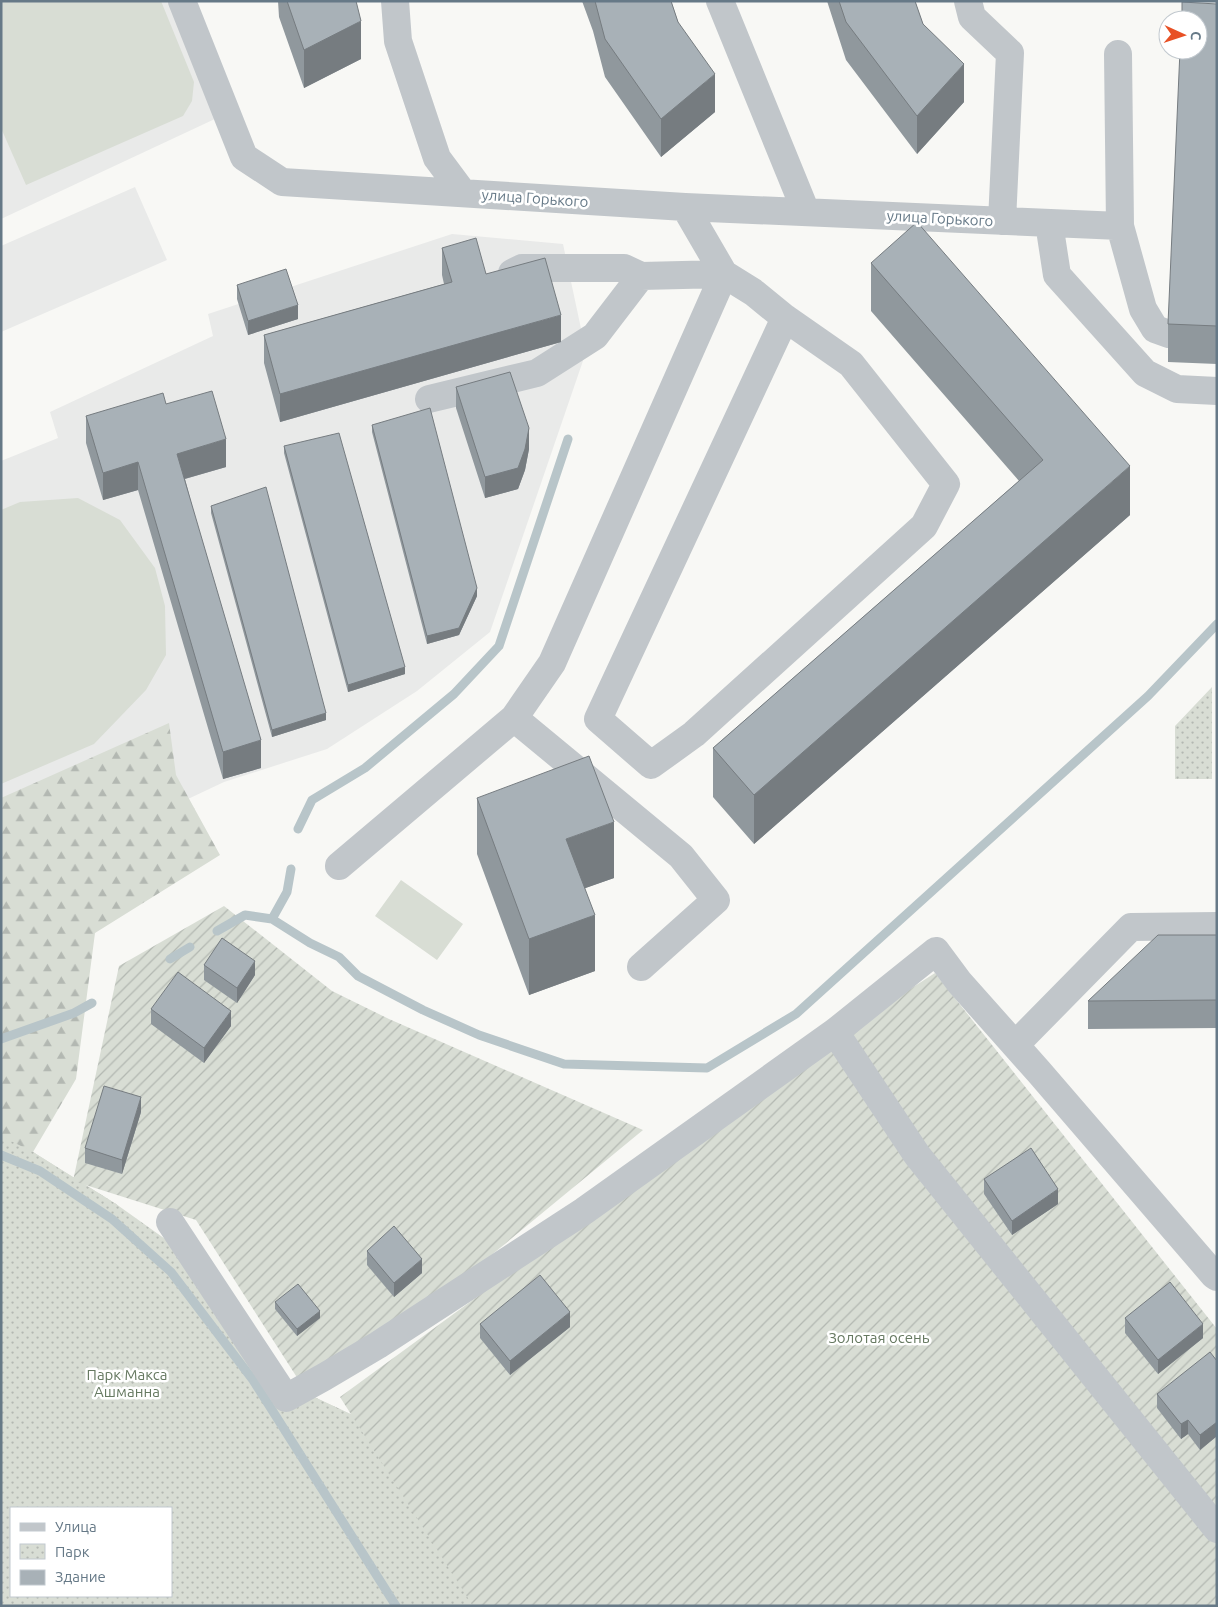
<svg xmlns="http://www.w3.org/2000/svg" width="1218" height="1607" viewBox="0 0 1218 1607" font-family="Ubuntu,sans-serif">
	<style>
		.built { fill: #e9eae9 }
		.grass { fill: #d8ddd4 }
		.forest { fill: url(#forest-firs); fill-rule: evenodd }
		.park { fill: url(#park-dots); fill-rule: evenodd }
		.garden { fill: url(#garden-furrows) }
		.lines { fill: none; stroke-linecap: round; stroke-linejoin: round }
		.stream { stroke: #b8c5c9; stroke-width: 9 }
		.minor { stroke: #c1c6ca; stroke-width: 28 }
		.wall { fill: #90989d }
		.shaded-wall { fill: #767c80 }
		.building { fill: #a8b1b7; stroke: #767c80 }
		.labels { text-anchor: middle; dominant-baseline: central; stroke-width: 5; stroke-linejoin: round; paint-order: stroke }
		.street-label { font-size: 15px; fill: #667987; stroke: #fff }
		.park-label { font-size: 15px; fill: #667961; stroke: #fff }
	</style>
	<defs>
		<pattern id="forest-firs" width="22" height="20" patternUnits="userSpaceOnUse" patternTransform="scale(1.25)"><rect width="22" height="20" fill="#d8ddd4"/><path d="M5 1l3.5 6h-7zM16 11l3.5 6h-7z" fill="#b3b8b2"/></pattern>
		<pattern id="park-dots" width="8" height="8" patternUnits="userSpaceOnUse" patternTransform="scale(1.25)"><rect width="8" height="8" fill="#d8ddd4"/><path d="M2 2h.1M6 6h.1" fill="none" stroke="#b3b8b2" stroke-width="1.8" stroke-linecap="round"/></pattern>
		<pattern id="garden-furrows" width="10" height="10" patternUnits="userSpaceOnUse" patternTransform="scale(1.25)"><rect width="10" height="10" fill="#d8ddd4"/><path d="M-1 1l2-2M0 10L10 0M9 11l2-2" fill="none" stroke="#b3b8b2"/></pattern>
	</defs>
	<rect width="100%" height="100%" fill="#f8f8f5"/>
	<path class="built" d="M1 1H171L217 118 1 219Z
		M135 187 167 260 1 332V246Z
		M452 234 563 244 586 352 490 632 417 691 327 749 224 782 152 816 1 815V461L58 438 50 412 213 336 208 314Z"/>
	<path class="grass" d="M1 1H161L194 82 192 101 183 116 26 185 1 128Z
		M78 498 120 520 155 568 165 606 166 655 146 690 94 744 1 784V510L20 502Z
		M401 880 463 924 437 960 375 916Z"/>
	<path class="forest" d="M169 723 176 775 220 855 95 933 76 1079 33 1152 116 1204 278 1380 395 1435 502 1606H1V798ZM11 1508H171V1596H11Z"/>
	<path class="park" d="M1212 687V779H1175V726Z
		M1 1136 33 1152 116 1204 196 1261 278 1380 395 1435 502 1606H1ZM11 1508H171V1596H11Z"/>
	<path class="garden" d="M224 906 332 991 389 1019 643 1130 472 1271 298 1379 196 1220 73 1181 119 966Z
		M935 973 1217 1329V1606H473L340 1397 805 1057Z"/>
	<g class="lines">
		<path class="stream" d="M298 829 312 800 365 768 454 694 499 646 568 439
			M272 919 287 892 291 869
			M217 931 245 915 272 919 310 943 339 957 358 976 423 1010 479 1035 564 1064 707 1068 796 1014 1148 696 1217 624
			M170 959 190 947
			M1 1039 74 1013 92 1003
			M1 1155 40 1171 112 1219 171 1272 253 1380 396 1606"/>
		<path class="minor" d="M182 1 244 157 282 182 685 207 1120 226
			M395 1 398 41 437 158 463 193
			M720 1 806 212
			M968 1 972 17 1010 53 1002 221
			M1118 54 1120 226 1143 309 1155 329 1169 334
			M685 207 724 274 753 292 785 318 851 364 946 484 924 526 694 734 651 765 598 719 785 318
			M1049 223 1057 275 1145 373 1177 389 1217 391
			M512 273 522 268H624L641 276
			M514 718 681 856 716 900 641 967
			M339 866 514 718 552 663 724 274 641 276 595 336 537 373 429 399
			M835 1032 936 951 959 982 1039 1072 1214 1275 1217 1277
			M1015 1045 1131 927 1217 926
			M170 1222 286 1398 324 1377 378 1345 584 1211 835 1032 917 1155 1217 1529"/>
	</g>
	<path class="wall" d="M278 1H356L361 59 304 88 279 17Z
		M582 1H671L678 22 715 112 661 157 605 77 593 31Z
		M827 1H915L923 24 964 102 917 154 846 60Z
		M1217 4V364L1168 362V324Z
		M442 248 486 274 561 342 280 422 264 363V335L444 284 442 275Z
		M871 263 1130 515 754 844 713 797V748L1019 481 871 311Z
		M237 285 298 319 248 335 237 299Z
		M456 387 529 449 525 470 518 489 485 498 456 408Z
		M166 404 226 467 185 479 261 768 223 779 138 490 103 500 86 443V416Z
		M372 425 477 596 459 635 427 644 372 432Z
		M284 446 405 674 348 692 284 453Z
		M211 506 326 720 272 737 211 513Z
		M477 798 614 878 585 888 595 971 529 995 477 854Z
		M1217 935V1028L1088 1029V1001Z
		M204 965 255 975 237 1003 204 980Z
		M151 1009 231 1026 204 1063 151 1024Z
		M141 1112 122 1174 85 1163V1148Z
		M984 1179 1058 1204 1012 1235 984 1194Z
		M367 1251 422 1273 394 1297 367 1265Z
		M275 1302 320 1318 297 1336 275 1309Z
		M1125 1318 1203 1338 1158 1374 1125 1333Z
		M480 1324 570 1327 510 1375 480 1338Z
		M1217 1361V1436L1200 1450 1188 1434 1181 1439 1157 1408V1394Z"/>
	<path class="shaded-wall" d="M361 21V59L304 88V50Z
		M964 64V102L917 154V116Z
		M715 74V112L661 157V119Z
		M298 305V319L248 335V321Z
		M561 315V342L280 422V394Z
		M529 428V449L525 470 518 489 485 498V477Z
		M226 439V467L177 481V454Z
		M138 462V490L103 500V473Z
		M1130 466V515L754 844V795Z
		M477 588V596L459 635 427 644V636Z
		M405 667V674L348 692V685Z
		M326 713V720L272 737V730Z
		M261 740V768L223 779V752Z
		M614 822V878L566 895V839Z
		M595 915V971L529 995V939Z
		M255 961V975L237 1003V988Z
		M231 1011V1026L204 1063V1048Z
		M141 1097V1112L122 1174V1160Z
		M1058 1189V1204L1012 1235V1221Z
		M422 1259V1273L394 1297V1283Z
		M320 1311V1318L297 1336V1329Z
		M570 1312V1327L510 1375V1361Z
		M1203 1324V1338L1158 1374V1360Z
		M1188 1420V1434L1181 1439V1424Z
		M1217 1422V1436L1200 1450V1435Z"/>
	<path class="building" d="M287 1H356L361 21 304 50Z
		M595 1H671L678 22 715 74 661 119 605 39Z
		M839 1H915L923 24 964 64 917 116 846 22Z
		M1182 2 1217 4V326L1168 324 1180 50H1198V20H1182Z
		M917 222 1130 466 754 795 713 748 1043 460 871 263Z
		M476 238 486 274 545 258 561 315 280 394 264 335 452 282 442 248Z
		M286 269 298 305 248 321 237 285Z
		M510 372 529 428 525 449 518 468 485 477 456 387Z
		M212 391 226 439 177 454 261 740 223 752 138 462 103 473 86 416 163 393 166 404Z
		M430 408 477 588 459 628 427 636 372 425Z
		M339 433 405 667 348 685 284 446Z
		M266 487 326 713 272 730 211 506Z
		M589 756 614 822 566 839 595 915 529 939 477 798Z
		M1158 935H1217V1000L1088 1001Z
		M222 938 255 961 237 988 204 965Z
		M178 972 231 1011 204 1048 151 1009Z
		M104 1086 141 1097 122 1160 85 1148Z
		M1031 1148 1058 1189 1012 1221 984 1179Z
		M394 1226 422 1259 394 1283 367 1251Z
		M540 1275 570 1312 510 1361 480 1324Z
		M1170 1282 1203 1324 1158 1360 1125 1318Z
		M298 1284 320 1311 297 1329 275 1302Z
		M1210 1352 1217 1361V1422L1200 1435 1188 1420 1181 1424 1157 1394Z"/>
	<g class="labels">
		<g class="street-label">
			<text transform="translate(535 198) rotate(4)">улица Горького</text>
			<text transform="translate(940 218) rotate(3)">улица Горького</text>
		</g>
		<g class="park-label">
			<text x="879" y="1337">Золотая осень</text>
			<text x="127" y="1374">Парк Макса<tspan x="127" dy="17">Ашманна</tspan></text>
		</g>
	</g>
	<rect width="1218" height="1607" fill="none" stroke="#667987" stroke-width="5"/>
	<rect x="10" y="1507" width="162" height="90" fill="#ffffff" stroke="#c2c9cf"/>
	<rect x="20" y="1523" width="25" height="8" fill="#c1c6ca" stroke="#c2c9cf"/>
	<text x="55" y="1532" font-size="15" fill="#667987">Улица</text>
	<rect x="20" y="1544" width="25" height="15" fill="url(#park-dots)" stroke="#c2c9cf"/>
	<text x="55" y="1557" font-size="15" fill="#667987">Парк</text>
	<rect x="20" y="1570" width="25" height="15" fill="#a8b1b7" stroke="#c2c9cf"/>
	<text x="55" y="1582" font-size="15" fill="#667987">Здание</text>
	<g transform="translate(1183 35) rotate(93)"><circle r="24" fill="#ffffff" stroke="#c2c9cf"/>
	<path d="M0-4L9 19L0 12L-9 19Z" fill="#e85025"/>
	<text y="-8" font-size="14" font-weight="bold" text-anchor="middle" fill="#667987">С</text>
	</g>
</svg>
